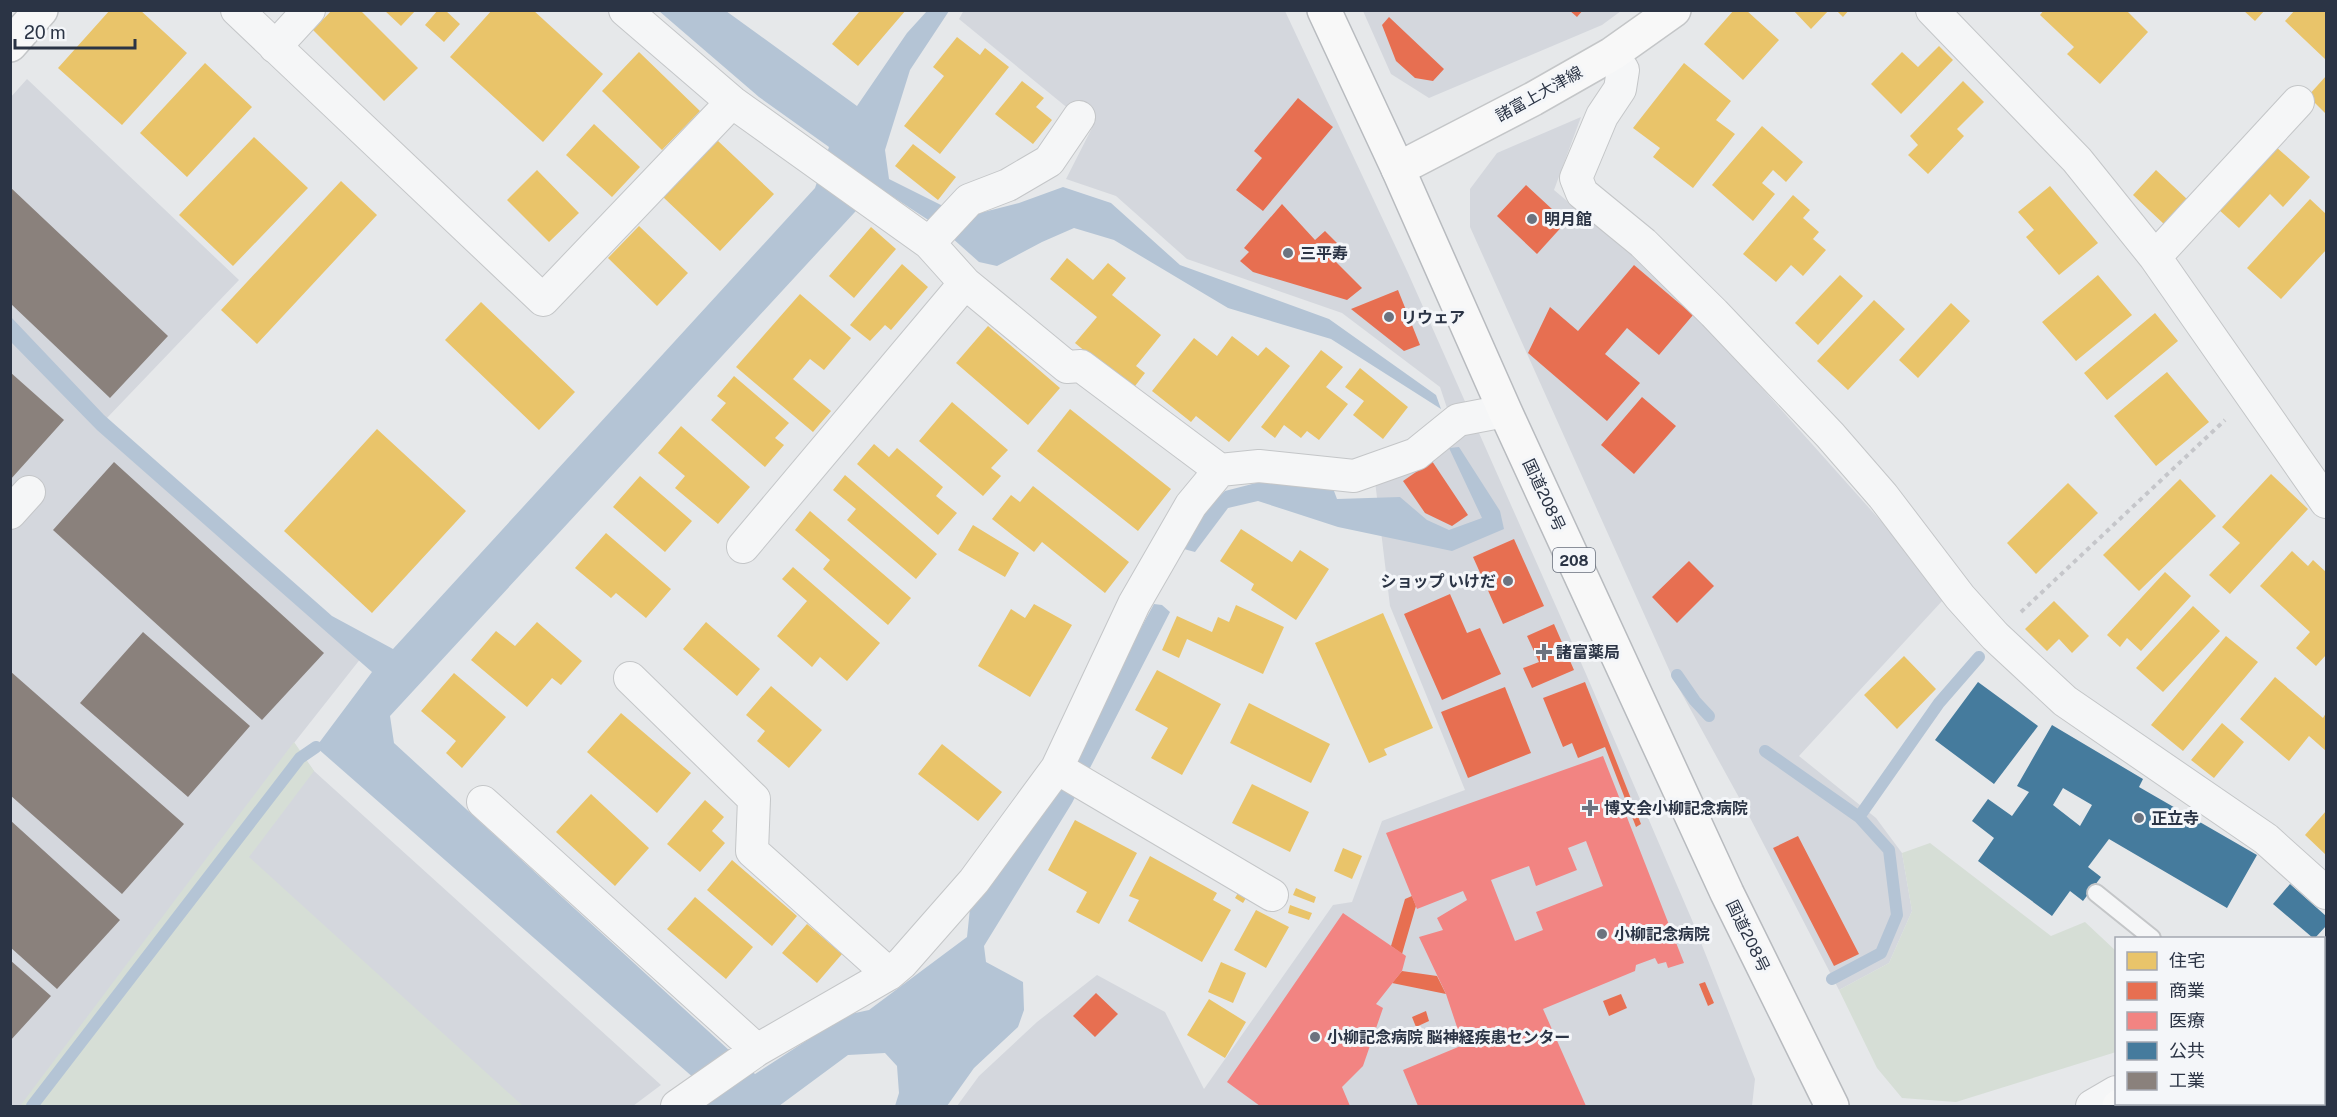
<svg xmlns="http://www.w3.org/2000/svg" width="2337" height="1117" viewBox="0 0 2337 1117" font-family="'Public Sans','Noto Sans JP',sans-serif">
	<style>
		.built { fill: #d4d7dd }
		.green { fill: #d6ded6 }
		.water { fill: #b4c4d5 }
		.homes { fill: #e9c46a }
		.shops { fill: #e76f51 }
		.health { fill: #f28482; fill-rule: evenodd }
		.public { fill: #457b9d; fill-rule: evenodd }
		.industry { fill: #8a817c }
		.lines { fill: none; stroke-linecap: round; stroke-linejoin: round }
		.stream { stroke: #b4c4d5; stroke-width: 12 }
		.lane-casing { stroke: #c4c6c8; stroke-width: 20 }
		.street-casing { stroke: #c4c6c8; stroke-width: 34 }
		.secondary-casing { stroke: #c4c6c8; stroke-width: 36 }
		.highway-casing { stroke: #b8bbbf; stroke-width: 36 }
		.path { stroke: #c5c6ca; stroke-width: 4; stroke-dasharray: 4.5 4.5; stroke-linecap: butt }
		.lane { stroke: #f5f6f7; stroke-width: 16 }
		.street { stroke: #f5f6f7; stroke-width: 32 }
		.secondary { stroke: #f8f8f8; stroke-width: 33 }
		.highway { stroke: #f8f8f8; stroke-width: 33 }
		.poi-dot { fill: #6c737f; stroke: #f4f6f9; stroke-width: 2 }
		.labels { text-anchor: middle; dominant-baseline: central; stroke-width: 6; stroke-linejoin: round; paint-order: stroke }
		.shield { fill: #f4f6f9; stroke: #676e7b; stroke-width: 1.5 }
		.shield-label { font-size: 15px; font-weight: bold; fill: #2b3445 }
		.street-label { font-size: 16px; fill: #2b3445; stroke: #f4f6f9 }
		.poi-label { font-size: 16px; font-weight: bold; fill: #2b3445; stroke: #f4f6f9; text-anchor: start }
	</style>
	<rect width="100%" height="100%" fill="#e6e8ea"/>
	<path class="built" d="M964 10 1285 11 1408 273 1586 674 1692 920 1755 1079 1752 1106H957L979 1076 1037 1022 1097 975 1165 1012 1204 1089 1333 905 1352 902 1382 821 1465 790 1390 606 1375 481 1457 438 1440 387 1342 313 1187 259 1116 196 1066 179 1092 128 959 19Z
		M1363 11H1621L1602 25 1429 98 1391 74Z
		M27 79 239 280 105 420 365 653 294 743 314 771 661 1085 633 1106H11L10 98Z
		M1581 117 1554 190 1635 258 1703 322 1896 538 1943 600 1799 756 1876 818 1902 853 1912 911 1889 963 1839 990 1747 812 1671 674 1470 227V189L1497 153Z"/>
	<path class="green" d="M294 742 314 771 249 857 523 1106H20Z
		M1930 843 2051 936 2085 922 2116 951V1052L1956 1102 1902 1098 1877 1068 1839 990 1889 963 1912 911 1902 853Z"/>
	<path class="water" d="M659 11H726L857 106 907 33 927 11H949L910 70 885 150 889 179 957 213 976 214 1019 203 1063 187 1111 203 1180 265 1329 319 1436 395 1441 409 1331 339 1228 308 1114 240 1074 228 1042 242 997 266 979 262 942 229 878 187 390 716 394 743 755 1074 846 1015 869 1010 967 937 971 899 1057 782 1154 604 1162 605 1170 612 1072 803 984 946 986 962 1023 982 1024 1010 1018 1027 974 1068 947 1106H895L899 1093 897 1066 885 1053 848 1055 779 1106H700L695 1079 316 747 372 672 97 430 11 342 10 316 104 415 332 616 393 649 815 188 829 147 759 97Z
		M1459 447 1500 511 1504 529 1452 551 1338 527 1258 501 1228 508 1195 552 1180 548 1202 512 1225 491 1256 483H1331L1337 499 1400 497 1427 520 1449 530 1482 518 1449 448Z"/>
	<path class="homes" d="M110 10H140L187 53 122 125 58 68Z
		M332 10H360L418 68 384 101 313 30Z
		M384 10H416L401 26Z
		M438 10H445L460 24 444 42 425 25Z
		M492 10H533L603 74 543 142 450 57Z
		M857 10H906L858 66 832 44 859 12Z
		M1734 10H1746L1779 40 1743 80 1704 44Z
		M1793 10H1829L1811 29Z
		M1836 10H1849L1843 17Z
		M2044 10H2126L2148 32 2100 84 2067 54 2074 47 2040 15Z
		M2243 10H2265L2255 21Z
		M2295 10H2326L2325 59 2285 21Z
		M957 37 980 55 985 48 1009 67 940 154 904 126 944 76 933 67Z
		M1939 46 1953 60 1901 114 1871 84 1902 52 1918 67Z
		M639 52 700 111 662 150 602 91Z
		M205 63 252 107 187 177 140 133Z
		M1684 63 1731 101 1716 120 1735 134 1693 188 1653 157 1660 148 1633 128Z
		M2326 76V114L2308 96Z
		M1022 81 1044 98 1036 107 1052 120 1033 144 995 114Z
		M1963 81 1984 102 1957 129 1964 136 1928 174 1908 155 1918 145 1910 136Z
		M594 124 640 167 612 197 566 155Z
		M1762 126 1803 162 1786 182 1773 170 1762 183 1775 194 1753 221 1712 185Z
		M254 137 308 188 233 266 179 215Z
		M717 140 774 194 720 251 663 197Z
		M913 144 956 177 938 200 895 166Z
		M2276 147 2310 177 2283 207 2270 194 2239 228 2218 209Z
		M537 170 579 213 549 242 507 200Z
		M2156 170 2188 200 2165 225 2133 195Z
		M341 181 377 215 257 344 221 310Z
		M2050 186 2098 243 2059 275 2026 237 2034 230 2018 212Z
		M1793 195 1810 210 1803 218 1819 232 1813 239 1826 250 1803 276 1791 265 1776 282 1743 254Z
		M2310 199 2326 214V250L2281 299 2247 268Z
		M639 226 688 273 657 306 608 258Z
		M871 227 896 249 854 298 829 276Z
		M1067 258 1093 280 1108 263 1126 278 1112 295 1161 335 1136 366 1145 373 1132 390 1075 343 1097 317 1050 279Z
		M902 264 928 287 891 330 885 325 870 341 850 325Z
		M1840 275 1863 296 1818 345 1795 323Z
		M2098 275 2132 315 2076 361 2042 322Z
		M800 294 851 338 824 370 810 359 793 379 831 411 813 432 736 367Z
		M1874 300 1905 329 1848 390 1817 361Z
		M481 302 575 392 539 430 445 340Z
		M1951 303 1970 321 1918 378 1899 360Z
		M2155 313 2178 341 2107 400 2084 373Z
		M988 326 1060 388 1028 425 956 363Z
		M1232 336 1258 356 1266 347 1290 366 1229 442 1196 416 1191 422 1152 391 1194 338 1217 356Z
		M1321 350 1343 367 1326 387 1348 404 1319 440 1307 431 1301 438 1284 425 1275 438 1261 427Z
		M1360 368 1408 407 1383 439 1353 415 1364 401 1345 387Z
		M2167 372 2209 422 2156 466 2114 416Z
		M734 376 789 423 775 438 784 445 765 467 711 420 726 403 717 396Z
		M952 402 1008 450 991 468 1001 476 983 496 919 441Z
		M1070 409 1171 489 1138 531 1037 451Z
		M681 426 750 487 718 524 675 488 685 476 658 453Z
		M377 429 466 511 372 613 284 531Z
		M874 444 889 457 897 448 943 487 936 496 957 513 938 535 857 464Z
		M2271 474 2308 509 2230 594 2209 575 2240 543 2222 527Z
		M845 475 937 554 916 579 847 520 856 509 833 490Z
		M640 476 692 521 665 552 613 507Z
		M2180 479 2216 516 2139 591 2103 555Z
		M2068 483 2098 513 2036 574 2007 543Z
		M1033 486 1129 562 1105 593 1042 542 1034 552 992 519 1011 495 1020 502Z
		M810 511 911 598 888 625 823 569 830 560 795 530Z
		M973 525 1019 553 1005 577 958 550Z
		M1241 529 1292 562 1300 550 1329 569 1296 620 1251 590 1254 584 1220 561Z
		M606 533 671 589 646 618 616 593 611 598 575 568Z
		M2292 551 2308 566 2313 560 2326 572V655L2316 666 2296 648 2310 632 2260 586Z
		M793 567 880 643 847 681 820 657 812 667 777 636 807 601 782 579Z
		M2165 572 2191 596 2141 651 2127 638 2120 647 2107 635Z
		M2054 601 2089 636 2072 653 2059 639 2047 651 2025 629Z
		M1034 604 1072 625 1030 697 978 666 1011 609 1025 618Z
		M1236 605 1284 627 1263 674 1187 639 1179 658 1162 650 1177 616 1212 632 1218 617 1229 622Z
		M2193 606 2220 631 2163 692 2136 668Z
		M1383 613 1433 728 1384 749 1387 755 1369 763 1315 643Z
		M537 622 582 661 561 685 552 678 527 707 471 660 496 631 515 646Z
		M706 622 760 669 737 696 683 649Z
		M2226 636 2258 662 2183 751 2151 725Z
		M1904 656 1936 689 1897 729 1864 695Z
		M1157 670 1221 704 1182 775 1151 758 1168 728 1135 710Z
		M454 673 506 717 462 768 446 753 456 741 421 711Z
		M2275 677 2323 718 2326 713V751L2309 736 2289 761 2240 719Z
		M771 686 822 730 789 768 757 741 765 731 746 715Z
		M1249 703 1330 744 1311 783 1230 743Z
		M621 713 691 773 657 813 587 752Z
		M2222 723 2244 742 2214 778 2191 760Z
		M942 744 1002 792 978 821 918 774Z
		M1252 784 1309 812 1290 852 1232 823Z
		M591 794 649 848 615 886 556 832Z
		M705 800 724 817 712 831 725 843 700 872 667 844Z
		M2326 811V855L2305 835Z
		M1075 820 1137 853 1099 924 1076 912 1087 892 1048 870Z
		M1343 848 1362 856 1352 879 1334 871Z
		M1150 856 1217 893 1213 900 1231 910 1202 962 1128 921 1139 900 1129 896Z
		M732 860 797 916 772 946 707 890Z
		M1296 888 1316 897 1314 903 1293 895Z
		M1238 893 1246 898 1243 903 1235 898Z
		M695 897 753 947 726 979 667 929Z
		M1290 905 1312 913 1309 920 1288 913Z
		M1256 910 1289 927 1266 968 1234 950Z
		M807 924 842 954 817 983 782 953Z
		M1221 962 1246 973 1233 1003 1208 992Z
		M1209 999 1246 1022 1225 1058 1187 1035Z"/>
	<path class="shops" d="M1569 10H1583L1577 17Z
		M1389 17 1444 69 1433 81 1415 78 1396 61 1382 25Z
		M1298 98 1333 127 1263 211 1236 190 1262 158 1254 151Z
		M1526 185 1566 222 1537 254 1497 216Z
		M1282 204 1315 240 1325 231 1337 243 1327 253 1362 288 1347 300 1253 272 1240 261 1249 252 1244 248Z
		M1634 265 1693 315 1659 355 1627 328 1605 354 1640 383 1607 421 1528 353 1550 307 1578 331Z
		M1398 290 1420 345 1404 351 1351 309Z
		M1642 397 1676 426 1634 474 1601 445Z
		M1432 461 1468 515 1452 526 1425 513 1403 481Z
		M1514 539 1544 606 1503 624 1473 557Z
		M1689 561 1714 586 1677 623 1652 597Z
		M1450 594 1467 633 1480 628 1501 674 1442 700 1404 614Z
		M1554 624 1574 670 1532 688 1523 668 1539 662 1527 636Z
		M1585 682 1641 824 1636 827 1605 747 1578 758 1572 743 1563 747 1543 698Z
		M1505 687 1531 753 1468 778 1441 712Z
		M1798 836 1859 954 1834 966 1773 848Z
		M1412 896 1416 906 1402 954 1391 946 1405 899Z
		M1402 971 1437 976 1446 994 1392 983Z
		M1705 982 1714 1003 1708 1006 1699 984Z
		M1096 993 1118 1014 1095 1037 1073 1016Z
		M1621 994 1627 1008 1609 1016 1603 1001Z
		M1426 1011 1429 1021 1416 1027 1412 1017Z"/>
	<path class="health" d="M1603 756 1684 963 1668 968 1666 962 1658 964 1655 958 1636 965 1635 971 1543 1009 1586 1106H1418L1403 1070 1463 1045 1446 994 1419 937 1443 930 1437 918 1467 900 1463 891 1417 909 1386 833ZM1586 841 1603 886 1536 912 1543 930 1515 941 1491 880 1529 866 1536 886 1577 870 1568 848Z
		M1343 913 1406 956 1402 971 1376 1004 1383 1008 1363 1066 1342 1087 1350 1106H1260L1227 1082Z"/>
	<path class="public" d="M1978 682 2038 726 1994 784 1935 740Z
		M2052 725 2143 779 2139 787 2257 855 2227 908 2109 839 2088 867 2101 877 2083 901 2070 891 2052 916 1978 861 1994 838 1972 821 1988 799 2012 816 2029 792 2017 786ZM2063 788 2092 805 2080 826 2053 805Z
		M2290 884 2326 916V926L2315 938H2313L2273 904Z"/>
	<path class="industry" d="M10 187 168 336 110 398 10 303Z
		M10 372 64 420 10 480Z
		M114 462 324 653 262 720 53 530Z
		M143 632 250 726 188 797 80 703Z
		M10 671 184 824 122 894 10 795Z
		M10 820 120 920 57 989 10 947Z
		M10 960 51 996 10 1041Z"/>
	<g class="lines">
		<path class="stream" d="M1677 675 1695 701 1709 716
			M1765 751 1859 817 1889 850 1897 915 1881 953 1832 979
			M1859 817 1939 703 1979 657
			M32 1106 300 758 316 747"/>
		<defs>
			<path id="lane" d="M2096 893 2152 938"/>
			<path id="street" d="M237 10 543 300 732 102
				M625 10 732 102 929 243 965 283 1067 367 1081 366 1220 470
				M1932 10 2077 160 2155 257 2326 502
				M275 47 309 10
				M1612 54 1623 70 1620 89 1602 116 1576 178 1582 193 1643 243 1714 313 1830 435 1883 496 1960 597 1995 636 2065 701 2266 839 2326 893
				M929 243 969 200 1008 185 1049 161 1079 117
				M2155 257 2298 102
				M10 513 29 492
				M743 547 965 283
				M630 678 754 799 752 851 889 974
				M1057 768 1272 895
				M483 802 757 1050 889 974 902 963 974 881 1057 768 1134 604 1191 505 1220 470 1259 466 1354 476 1416 454 1458 420 1505 411
				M2324 1013 2326 1012
				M677 1106 757 1050
				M2092 1106 2116 1092"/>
			<path id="secondary" d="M10 45 41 10
				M1398 169 1533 99 1612 54 1674 10
				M2324 1059 2326 1058
				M2119 1106 2132 1104"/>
			<path id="highway" d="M1324 10 1398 169 1505 411 1727 893 1832 1106"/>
		</defs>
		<use href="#lane" class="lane-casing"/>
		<use href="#street" class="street-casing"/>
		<use href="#secondary" class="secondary-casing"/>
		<use href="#highway" class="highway-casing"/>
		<path class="path" d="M2021 612 2225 420"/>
		<use href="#lane" class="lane"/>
		<use href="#street" class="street"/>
		<use href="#secondary" class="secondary"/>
		<use href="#highway" class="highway"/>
	</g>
	<g class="poi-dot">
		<circle cx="1532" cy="219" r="6"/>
		<circle cx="1288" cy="253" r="6"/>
		<circle cx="1389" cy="317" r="6"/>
		<circle cx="1508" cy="581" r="6"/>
		<path d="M1541 643h6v6h6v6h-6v6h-6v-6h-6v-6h6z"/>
		<path d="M1587 799h6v6h6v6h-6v6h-6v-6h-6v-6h6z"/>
		<circle cx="2139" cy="818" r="6"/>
		<circle cx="1602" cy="934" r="6"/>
		<circle cx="1315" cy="1037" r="6"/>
	</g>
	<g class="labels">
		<rect class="shield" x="1553" y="548" width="42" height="24" rx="4.5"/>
		<g class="shield-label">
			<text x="1574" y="560">208</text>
		</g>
		<g class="street-label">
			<text transform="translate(1539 94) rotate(-29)">諸富上大津線</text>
			<text transform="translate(1544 495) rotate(65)">国道208号</text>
			<text transform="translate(1748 936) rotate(64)">国道208号</text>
		</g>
		<g class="poi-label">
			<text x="1544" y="219">明月館</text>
			<text x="1300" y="253">三平寿</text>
			<text x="1401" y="317">リウェア</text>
			<text x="1496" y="581" text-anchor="end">ショップ いけだ</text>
			<text x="1556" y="652">諸富薬局</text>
			<text x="1604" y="808">博文会小柳記念病院</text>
			<text x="2151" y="818">正立寺</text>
			<text x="1614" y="934">小柳記念病院</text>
			<text x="1327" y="1037">小柳記念病院 脳神経疾患センター</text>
		</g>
	</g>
	<rect width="2337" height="1117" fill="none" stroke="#2b3445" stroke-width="24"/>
	<rect x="2115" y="937" width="210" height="168" fill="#f4f6f9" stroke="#a4a8b1" stroke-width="1.5"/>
	<rect x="2127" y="952" width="30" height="18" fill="#e9c46a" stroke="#a4a8b1" stroke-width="1.5"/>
	<text x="2169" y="967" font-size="18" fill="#2b3445">住宅</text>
	<rect x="2127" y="982" width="30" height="18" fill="#e76f51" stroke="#a4a8b1" stroke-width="1.5"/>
	<text x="2169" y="997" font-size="18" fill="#2b3445">商業</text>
	<rect x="2127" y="1012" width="30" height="18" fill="#f28482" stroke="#a4a8b1" stroke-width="1.5"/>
	<text x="2169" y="1027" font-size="18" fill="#2b3445">医療</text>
	<rect x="2127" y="1042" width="30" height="18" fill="#457b9d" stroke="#a4a8b1" stroke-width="1.5"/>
	<text x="2169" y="1057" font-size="18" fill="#2b3445">公共</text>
	<rect x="2127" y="1072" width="30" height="18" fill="#8a817c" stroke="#a4a8b1" stroke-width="1.5"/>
	<text x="2169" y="1087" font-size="18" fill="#2b3445">工業</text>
	<path d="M15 39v9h120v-9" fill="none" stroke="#2b3445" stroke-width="3"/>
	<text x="24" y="39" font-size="18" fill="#2b3445" stroke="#f4f6f9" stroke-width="4.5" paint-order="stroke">20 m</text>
</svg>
